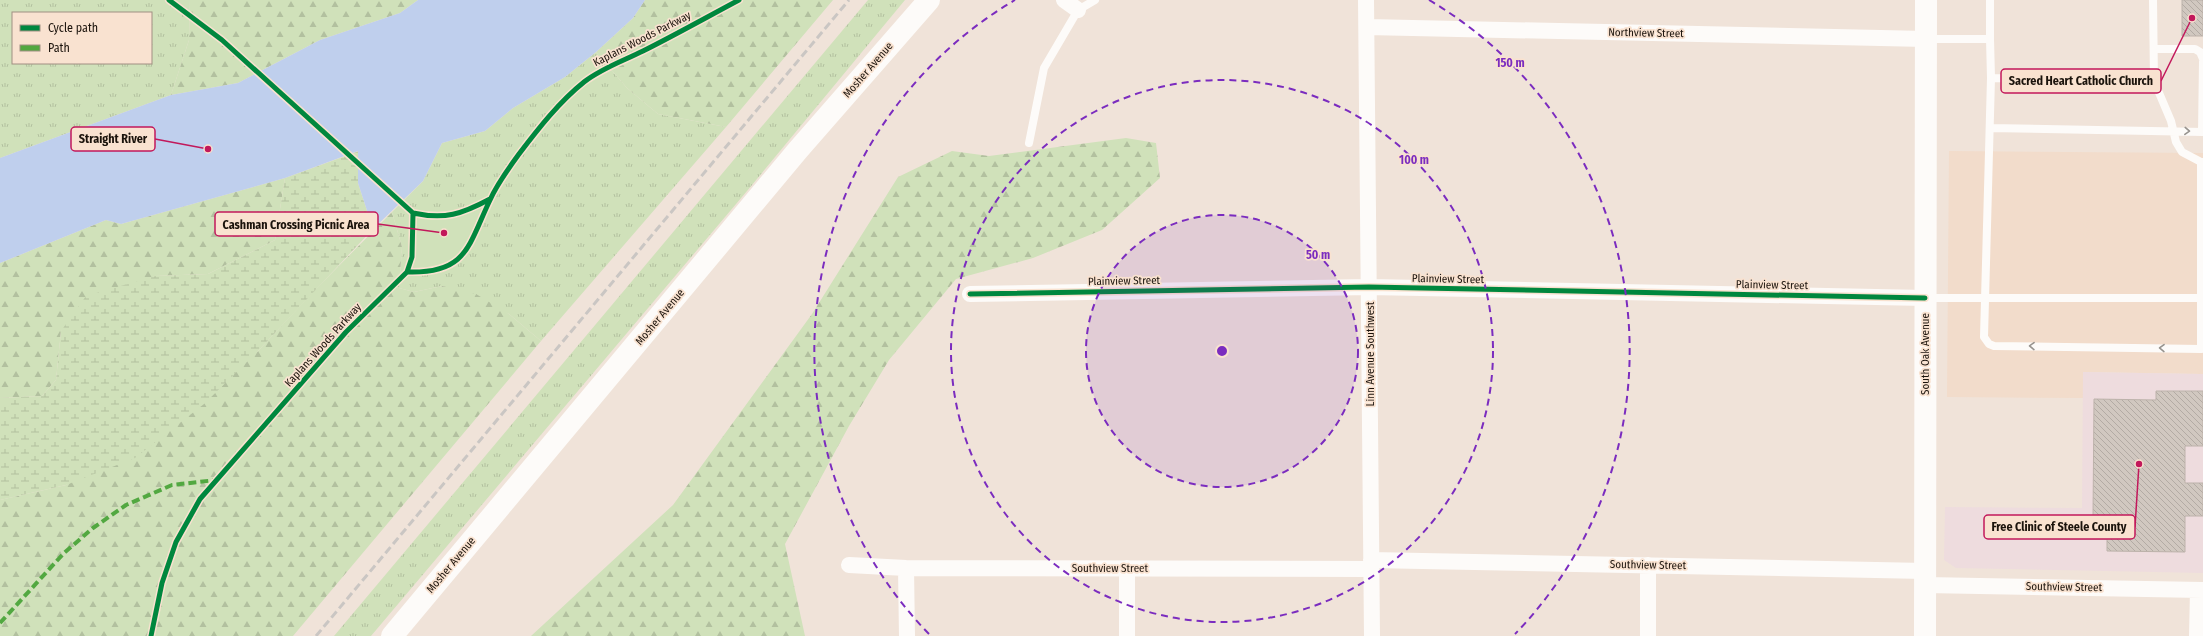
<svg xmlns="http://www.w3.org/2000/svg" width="2203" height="636" viewBox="0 0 2203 636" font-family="'Fira Sans Condensed',sans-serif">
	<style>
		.built { fill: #f2dccb }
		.medical { fill: #eedcde }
		.grass { fill: url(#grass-tufts); fill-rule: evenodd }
		.forest { fill: url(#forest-firs) }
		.wetland { fill: url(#wetland-marsh) }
		.park { fill: #d0e1ba }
		.water { fill: #bfcfed }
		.building { fill: url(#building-back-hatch); stroke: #bcb2aa }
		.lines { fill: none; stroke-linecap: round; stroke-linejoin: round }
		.lane { stroke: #fdfbf9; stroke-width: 8 }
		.street { stroke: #fdfbf9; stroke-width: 16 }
		.secondary { stroke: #fdfbf9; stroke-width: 22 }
		.rail { stroke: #cac6c3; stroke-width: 3; stroke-dasharray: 8 4; stroke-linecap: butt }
		.quiet { stroke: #52a841; stroke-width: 4; stroke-dasharray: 8 4; stroke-linecap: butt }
		.cycleway-casing { stroke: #f9e2d0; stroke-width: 8 }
		.cycleway { stroke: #00873e; stroke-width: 5 }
		.oneway { stroke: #97938e }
		.ring { fill: none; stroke: #7b2cbf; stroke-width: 2; stroke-dasharray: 7 5 }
		.labels { text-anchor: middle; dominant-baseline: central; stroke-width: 3.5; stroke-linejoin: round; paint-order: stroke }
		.street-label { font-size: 11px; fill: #1b130c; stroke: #f9e2d0 }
		.centre { fill: #7b2cbf; stroke: #f9e2d0; stroke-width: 2 }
		.ring-label { font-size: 12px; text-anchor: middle; font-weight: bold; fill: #7b2cbf; stroke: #f9e2d0; stroke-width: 3.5; stroke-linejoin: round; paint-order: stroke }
		.leader { fill: none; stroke: #c2185b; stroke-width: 1.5 }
		.callout-dot { fill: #c2185b; stroke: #f9e2d0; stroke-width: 1.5 }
		.callout { fill: #f9e2d0; stroke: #c2185b; stroke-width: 1.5 }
		.callout-label { font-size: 12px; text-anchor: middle; font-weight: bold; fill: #1b130c }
	</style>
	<defs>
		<pattern id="grass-tufts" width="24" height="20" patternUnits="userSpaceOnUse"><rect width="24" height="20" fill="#d0e1ba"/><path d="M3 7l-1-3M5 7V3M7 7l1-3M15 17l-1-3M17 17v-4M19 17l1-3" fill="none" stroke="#b2c09f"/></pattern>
		<pattern id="forest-firs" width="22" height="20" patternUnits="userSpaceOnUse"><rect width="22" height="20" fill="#d0e1ba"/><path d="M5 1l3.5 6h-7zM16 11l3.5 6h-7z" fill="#b2c09f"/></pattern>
		<pattern id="wetland-marsh" width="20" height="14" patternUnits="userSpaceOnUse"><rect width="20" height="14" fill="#d0e1ba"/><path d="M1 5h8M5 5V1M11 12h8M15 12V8" fill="none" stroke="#b2c09f"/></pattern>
		<pattern id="building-back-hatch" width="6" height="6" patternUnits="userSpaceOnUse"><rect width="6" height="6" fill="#d1c8c0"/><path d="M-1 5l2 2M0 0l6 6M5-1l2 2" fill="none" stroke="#b3aba4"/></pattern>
	</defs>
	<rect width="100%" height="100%" fill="#f0e3d9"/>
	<path class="built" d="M1949 151 2203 153V374L2083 372V398L1947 397Z"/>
	<path class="medical" d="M2083 372 2203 374V573L1956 568 1944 560 1945 507 2082 508Z"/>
	<path class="grass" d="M0 0H190L189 40 171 95 0 158ZM13 13H151V63H13Z
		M868 0H905L747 191 371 636H334Z
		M596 52 627 88 658 114 726 127 541 341 509 314 442 286 414 292 399 288 402 247 392 212 423 181 442 143 485 131 513 108 565 77Z"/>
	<path class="forest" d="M190 0H418L400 13 320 40 238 83 171 95 189 40Z
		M645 0H833L726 127 658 114 627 88 596 52 633 18Z
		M1126 138 1156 143 1160 178 1102 230 1033 258 956 279 889 360 849 426 785 544 805 636H531L673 505 812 314 898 177 952 151 989 156Z
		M285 178 275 240 208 274 155 276 61 331 56 380 42 396 0 398V263L106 220 121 224Z
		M392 212 402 247 399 288 414 292 442 286 476 294 509 314 541 341 293 636H0V500L66 485 258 351 314 291Z"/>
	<path class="wetland" d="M359 151 358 183 373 229 258 351 204 404 135 458 66 485 0 500V398L42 396 56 380 61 331 86 296 155 276 208 274 275 240 285 178Z"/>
	<path class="park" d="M490 199C470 245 467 274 407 272L412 257 413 213C445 220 462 214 490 199Z"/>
	<path class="water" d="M418 0H645L633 18 596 52 565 77 513 108 485 131 442 143 423 181 373 229 358 183V151L285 178 121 224 106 220 0 263V158L171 95 238 83 320 40 400 13Z"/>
	<path class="building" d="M2182 0H2203V36H2182Z
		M2156 391H2203V446H2185V483H2203V516H2185V552L2107 551V539H2039V517H2093L2094 399 2156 400Z"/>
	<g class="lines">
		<path class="lane" d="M2153 0 2154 81 2171 121 2176 142 2182 152 2201 162
			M1927 39H1990V0
			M1990 39 1991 78 1984 337 1989 344 1994 346 2201 349V162H2203
			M2154 49H2195L2200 52 2203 59
			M1991 78 2154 81
			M1990 128 2203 132
			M2202 132 2203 62
			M1029 143 1044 68 1078 10 1095 0
			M1926 298H2201"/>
		<path class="street" d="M1064 0 1078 10
			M1366 0 1372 636
			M1367 27 1926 39
			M970 294 1369 287 1925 298
			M1371 560 1925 571
			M849 565 906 568 1371 569
			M1648 565V636
			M906 568 907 636
			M1127 568V636
			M1925 585 2203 590
			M2197 636 2198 590"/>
		<path class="secondary" d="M392 636 798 150 929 0
			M1925 636 1926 0"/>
		<path class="rail" d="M316 636 849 0"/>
		<path class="quiet" d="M0 623 64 553 93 528 126 505 172 485 216 480"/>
		<defs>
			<path id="cycleway" d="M169 0 222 40 413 213C445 220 462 214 490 199
				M407 272 412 257 413 213
				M970 294 1369 287 1925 298
				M151 636 162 583 176 542 200 499 346 332 407 272C467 274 468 246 490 200 497 184 508 169 519 154 538 129 559 102 584 82 602 68 623 61 643 51 675 35 707 17 739 0"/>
		</defs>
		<use href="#cycleway" class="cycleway-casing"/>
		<use href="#cycleway" class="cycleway"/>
	</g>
	<defs><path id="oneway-chevron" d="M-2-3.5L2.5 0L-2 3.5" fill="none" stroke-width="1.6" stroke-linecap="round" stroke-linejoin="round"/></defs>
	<g class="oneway">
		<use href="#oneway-chevron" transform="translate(2187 131) rotate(3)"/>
		<use href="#oneway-chevron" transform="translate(2032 346) rotate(-179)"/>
		<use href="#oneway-chevron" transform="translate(2162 348) rotate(-179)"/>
	</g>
	<circle cx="1222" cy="351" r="136" fill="#7b2cbf" fill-opacity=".12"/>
	<g class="ring">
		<circle cx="1222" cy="351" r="136"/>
		<circle cx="1222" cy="351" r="271"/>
		<path d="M929 634A407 407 0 0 1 1015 0M1429 0A407 407 0 0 1 1515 634"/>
	</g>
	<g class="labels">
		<g class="street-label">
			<text transform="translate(1646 33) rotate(1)">Northview Street</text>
			<text transform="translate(642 39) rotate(-27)">Kaplans Woods Parkway</text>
			<text transform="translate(868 70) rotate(-49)">Mosher Avenue</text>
			<text transform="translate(1448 279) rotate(1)">Plainview Street</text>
			<text transform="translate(1124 281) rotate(-1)">Plainview Street</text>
			<text transform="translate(1772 285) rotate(1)">Plainview Street</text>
			<text transform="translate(660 317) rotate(-50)">Mosher Avenue</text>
			<text transform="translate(323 345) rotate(-48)">Kaplans Woods Parkway</text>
			<text transform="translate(1370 354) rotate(-90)">Linn Avenue Southwest</text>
			<text transform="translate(1925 354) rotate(-90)">South Oak Avenue</text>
			<text transform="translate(451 565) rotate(-50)">Mosher Avenue</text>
			<text transform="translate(1648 565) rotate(1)">Southview Street</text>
			<text x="1110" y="568">Southview Street</text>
			<text transform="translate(2064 587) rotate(1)">Southview Street</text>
		</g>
	</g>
	<circle cx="1222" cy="351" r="6" class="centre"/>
	<g class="ring-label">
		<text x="1510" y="67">150 m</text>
		<text x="1414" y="164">100 m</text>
		<text x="1318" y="259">50 m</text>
	</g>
	<path class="leader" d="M2192 18L2161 81M208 149L155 139M444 233L378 224M2139 464L2135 527"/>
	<g class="callout-dot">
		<circle cx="2192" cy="18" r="4"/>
		<circle cx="208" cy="149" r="4"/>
		<circle cx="444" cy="233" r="4"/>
		<circle cx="2139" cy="464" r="4"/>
	</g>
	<g class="callout">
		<rect x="2001" y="69" width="160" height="24" rx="4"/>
		<rect x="71" y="127" width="84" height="24" rx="4"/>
		<rect x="215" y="212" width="163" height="24" rx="4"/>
		<rect x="1984" y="515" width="151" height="24" rx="4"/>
	</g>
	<g class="callout-label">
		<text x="2081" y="85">Sacred Heart Catholic Church</text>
		<text x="113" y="143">Straight River</text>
		<text x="296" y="229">Cashman Crossing Picnic Area</text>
		<text x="2059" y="531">Free Clinic of Steele County</text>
	</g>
	<rect x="12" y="12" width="140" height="52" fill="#f9e2d0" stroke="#a08f82"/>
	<rect x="20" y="25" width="20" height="6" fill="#00873e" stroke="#a08f82"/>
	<text x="48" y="32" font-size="12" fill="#1b130c">Cycle path</text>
	<rect x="20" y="45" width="20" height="6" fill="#52a841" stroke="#a08f82"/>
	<text x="48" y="52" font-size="12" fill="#1b130c">Path</text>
</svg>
